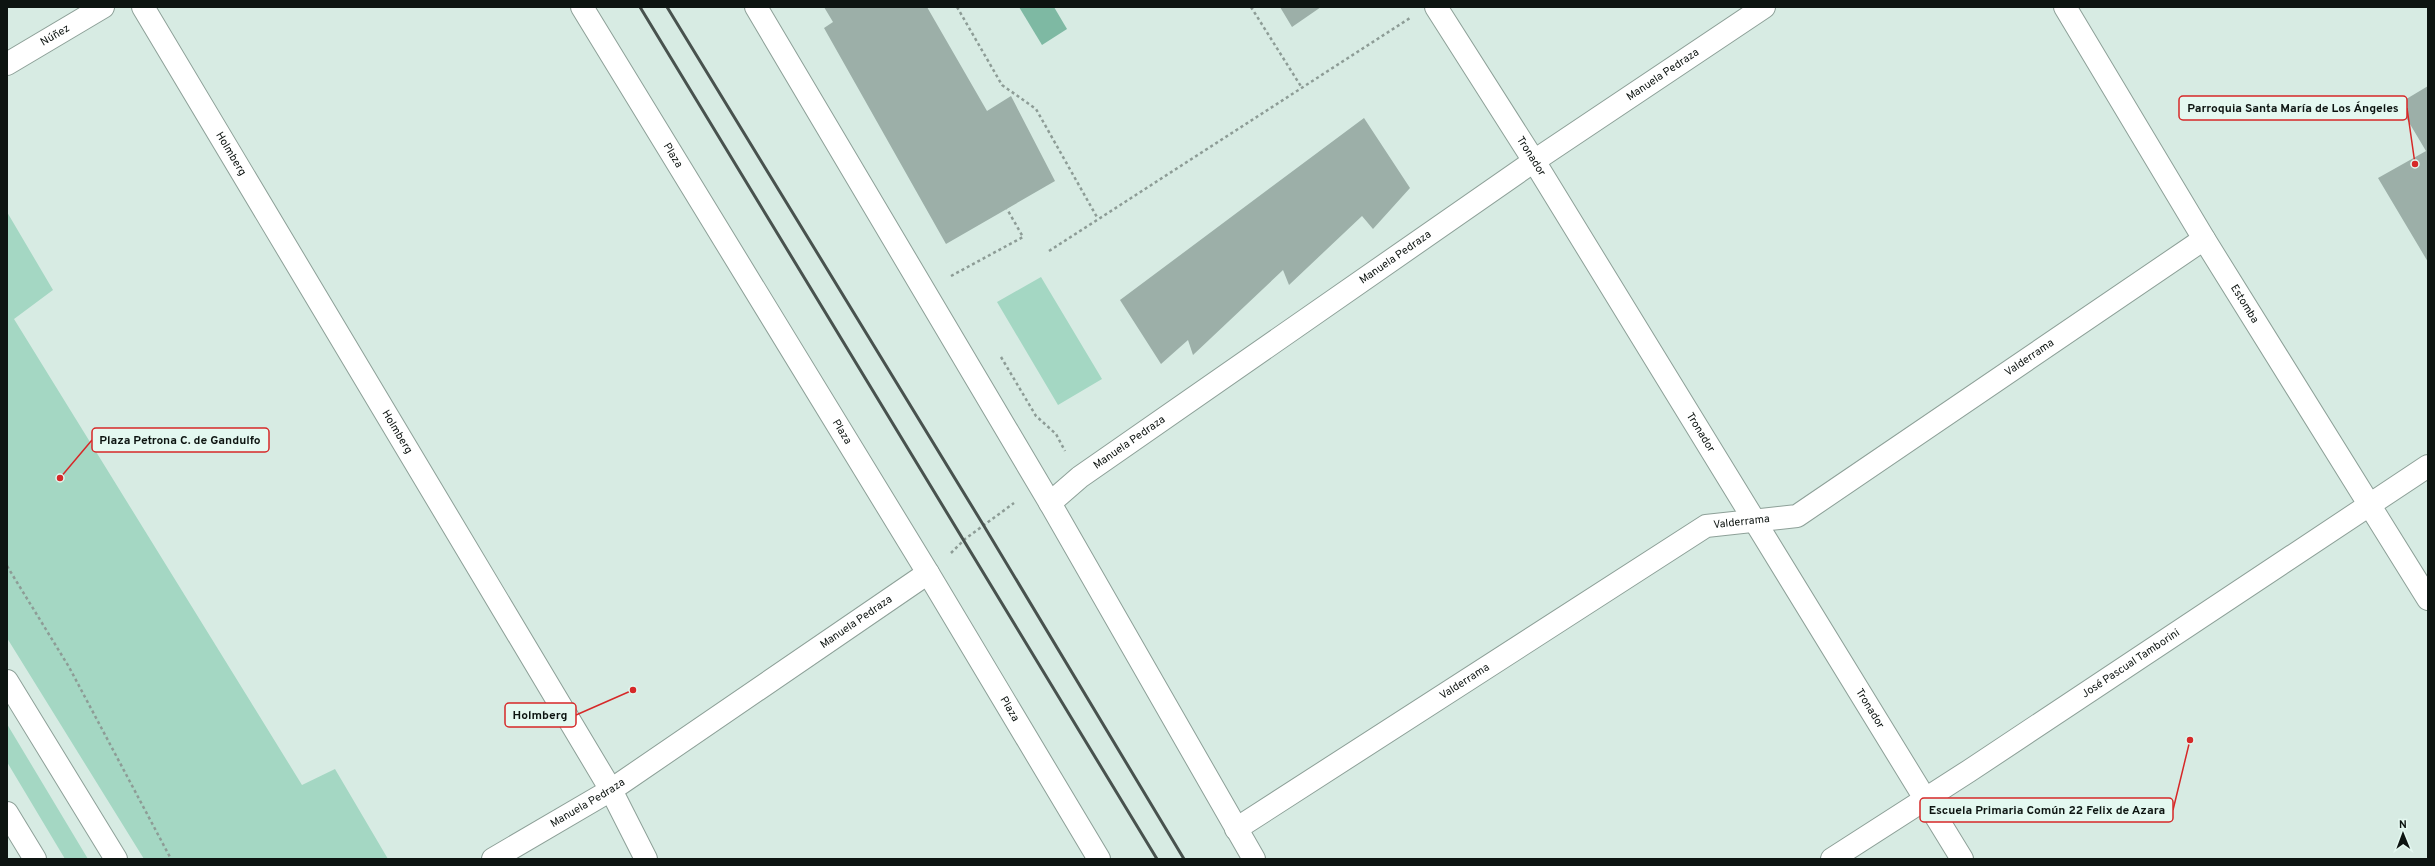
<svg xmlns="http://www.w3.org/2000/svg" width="2435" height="866" viewBox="0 0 2435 866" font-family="Overpass,sans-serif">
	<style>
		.green { fill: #a4d7c3 }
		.water { fill: #7eb9a3 }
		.building { fill: #9cafa8 }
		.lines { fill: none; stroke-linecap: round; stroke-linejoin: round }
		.street-casing { stroke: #8da098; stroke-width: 24 }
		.secondary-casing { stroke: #8da098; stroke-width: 24 }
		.path { stroke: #8d9c96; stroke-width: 2.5; stroke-dasharray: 3 3; stroke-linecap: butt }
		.street { stroke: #fff; stroke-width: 22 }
		.secondary { stroke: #fff; stroke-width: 22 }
		.rail { stroke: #48524e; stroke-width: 3 }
		.labels { text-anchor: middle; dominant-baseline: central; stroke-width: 3; stroke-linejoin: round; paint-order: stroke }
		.street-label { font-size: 11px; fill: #0d1411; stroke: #e4f8f0 }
		.leader { fill: none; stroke: #d62828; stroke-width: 1.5 }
		.callout-dot { fill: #d62828; stroke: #e4f8f0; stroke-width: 1.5 }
		.callout { fill: #e4f8f0; stroke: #d62828; stroke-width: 1.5 }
		.callout-label { font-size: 12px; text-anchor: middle; font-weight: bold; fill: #0d1411 }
	</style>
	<rect width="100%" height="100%" fill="#d7ebe3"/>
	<path class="green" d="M7 212 53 290 14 319 302 785 335 769 388 859H144L7 638Z
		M1041 277 1102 379 1058 405 997 302Z
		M7 724 88 859H65L7 762Z"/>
	<path class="water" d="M1019 7H1054L1067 29 1042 45Z"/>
	<path class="building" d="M824 7H927L987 111 1011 96 1055 181 946 244 824 28 833 22Z
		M1280 7H1321L1292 27Z
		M2428 86V262L2378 178 2426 151 2398 104Z
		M1364 118 1410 188 1373 229 1362 216 1289 285 1283 270 1193 355 1188 340 1161 364 1120 300Z"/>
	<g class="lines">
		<defs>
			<g id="street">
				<path id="s1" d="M143 7 611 790 646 859"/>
				<path id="s2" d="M582 7 928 573 1099 859"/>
				<path d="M756 7 1050 503 1254 859"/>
				<path id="s3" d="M1436 7 1534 161 1962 859"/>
				<path id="s4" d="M2065 7 2204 239 2428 599"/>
				<path id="s5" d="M7 64 103 7"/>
				<path id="s6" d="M1050 503 1080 477 1534 161 1764 7"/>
				<path id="s7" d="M1236 829 1706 526 1797 516 2204 239"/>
				<path id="s8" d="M493 859 611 790 928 573"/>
				<path id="s9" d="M1832 859 1969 771 2428 466"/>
			</g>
			<path id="secondary" d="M7 681 116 859
				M7 813 35 859"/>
		</defs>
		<use href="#street" class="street-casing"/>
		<use href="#secondary" class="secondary-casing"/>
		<path class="path" d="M957 7 1002 85 1036 109 1098 219
			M1251 7 1302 88
			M1049 251 1410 18
			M951 276 1023 237 1007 209
			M1001 357 1036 416 1056 434 1065 451
			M951 553 965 539 1014 503
			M7 566 69 667 171 859"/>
		<use href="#street" class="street"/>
		<use href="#secondary" class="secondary"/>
		<path class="rail" d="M640 7 1157 859
			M667 7 984 526 1184 859"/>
	</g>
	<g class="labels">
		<g class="street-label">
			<text stroke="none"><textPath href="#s5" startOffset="56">Núñez</textPath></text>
			<text stroke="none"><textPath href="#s6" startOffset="748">Manuela Pedraza</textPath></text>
			<text stroke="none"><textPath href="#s1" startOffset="171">Holmberg</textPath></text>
			<text stroke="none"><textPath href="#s2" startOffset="174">Plaza</textPath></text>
			<text stroke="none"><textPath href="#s3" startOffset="177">Tronador</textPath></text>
			<text stroke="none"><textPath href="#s6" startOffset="424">Manuela Pedraza</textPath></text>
			<text stroke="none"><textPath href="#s4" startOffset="347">Estomba</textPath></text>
			<text stroke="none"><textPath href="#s7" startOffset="932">Valderrama</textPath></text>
			<text stroke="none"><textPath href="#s1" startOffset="495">Holmberg</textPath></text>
			<text stroke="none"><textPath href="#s2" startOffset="498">Plaza</textPath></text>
			<text stroke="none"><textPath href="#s3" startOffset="501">Tronador</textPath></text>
			<text stroke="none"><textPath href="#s6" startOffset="100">Manuela Pedraza</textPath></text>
			<text stroke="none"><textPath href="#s7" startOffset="595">Valderrama</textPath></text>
			<text stroke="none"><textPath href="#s8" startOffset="434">Manuela Pedraza</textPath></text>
			<text stroke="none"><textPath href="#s9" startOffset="357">José Pascual Tamborini</textPath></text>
			<text stroke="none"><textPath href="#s7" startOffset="272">Valderrama</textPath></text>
			<text stroke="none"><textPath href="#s2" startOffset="822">Plaza</textPath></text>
			<text stroke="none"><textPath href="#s3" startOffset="825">Tronador</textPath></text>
			<text stroke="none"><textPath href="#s8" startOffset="110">Manuela Pedraza</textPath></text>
		</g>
	</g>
	<path class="leader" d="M2415 164L2407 108M60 478L92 440M633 690L576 715M2190 740L2173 810"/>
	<g class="callout-dot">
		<circle cx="2415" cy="164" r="4"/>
		<circle cx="60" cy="478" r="4"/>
		<circle cx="633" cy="690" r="4"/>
		<circle cx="2190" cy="740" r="4"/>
	</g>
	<g class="callout">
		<rect x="2179" y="96" width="228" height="24" rx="4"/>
		<rect x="92" y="428" width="177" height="24" rx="4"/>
		<rect x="505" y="703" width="71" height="24" rx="4"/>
		<rect x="1920" y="798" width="253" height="24" rx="4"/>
	</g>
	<g class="callout-label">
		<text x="2293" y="112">Parroquia Santa María de Los Ángeles</text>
		<text x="180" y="444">Plaza Petrona C. de Gandulfo</text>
		<text x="540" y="719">Holmberg</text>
		<text x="2047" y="814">Escuela Primaria Común 22 Felix de Azara</text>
	</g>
	<rect width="2435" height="866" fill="none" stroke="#0d1411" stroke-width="16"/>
	<g transform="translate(2403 834) rotate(359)" stroke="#e4f8f0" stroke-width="3" paint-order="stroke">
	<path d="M0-3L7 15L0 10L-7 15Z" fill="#0d1411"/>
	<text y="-6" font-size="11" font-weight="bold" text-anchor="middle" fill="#0d1411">N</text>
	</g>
</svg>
